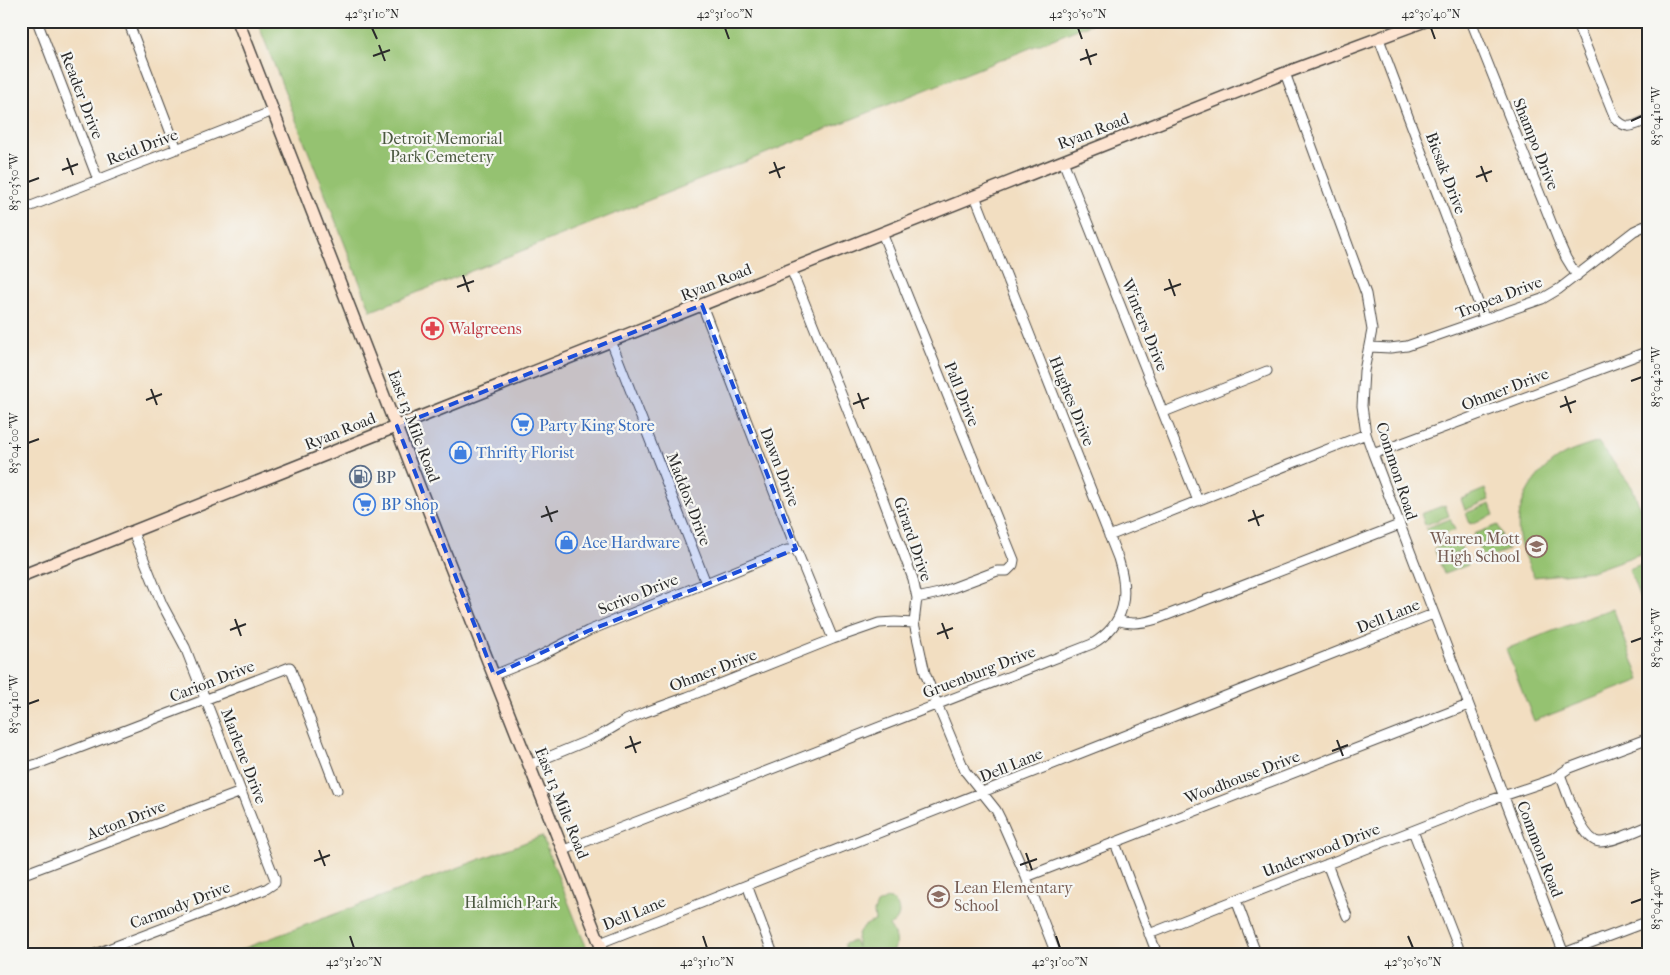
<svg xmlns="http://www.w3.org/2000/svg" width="1670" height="975" viewBox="0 0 1670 975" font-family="'IM FELL French Canon',serif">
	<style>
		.green { fill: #95c271; stroke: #60764e }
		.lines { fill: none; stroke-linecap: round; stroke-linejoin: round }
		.minor-casing { stroke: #494642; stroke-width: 11 }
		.secondary-casing { stroke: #494642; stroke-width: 14 }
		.minor { stroke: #fff; stroke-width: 9 }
		.secondary { stroke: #fde4d1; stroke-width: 11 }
		.marked { fill: #1d4ed8; fill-opacity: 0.2; stroke: #1d4ed8; stroke-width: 4; stroke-dasharray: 10 6; stroke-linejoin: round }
		.ticks { fill: none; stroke: #2b2b2b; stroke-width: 2 }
		.labels { text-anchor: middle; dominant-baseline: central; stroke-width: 4.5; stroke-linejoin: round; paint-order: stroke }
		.street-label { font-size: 16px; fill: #2b2b2b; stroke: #f6f6f2 }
		.park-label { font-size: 16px; fill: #4b5840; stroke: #f6f6f2 }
		.health-label { font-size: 16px; fill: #be3a42; stroke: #f6f6f2; text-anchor: start }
		.shop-label { font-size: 16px; fill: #366cbe; stroke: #f6f6f2; text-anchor: start }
		.service-label { font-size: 16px; fill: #4e5e75; stroke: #f6f6f2; text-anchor: start }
		.education-label { font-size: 16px; fill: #785e54; stroke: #f6f6f2; text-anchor: end }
		.neatline { fill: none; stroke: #2b2b2b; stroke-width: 2 }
		.ticks-label { font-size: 12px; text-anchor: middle; fill: #2b2b2b }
	</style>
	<rect width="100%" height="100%" fill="#f6f6f2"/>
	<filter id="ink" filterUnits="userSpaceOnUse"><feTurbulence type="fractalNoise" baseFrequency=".02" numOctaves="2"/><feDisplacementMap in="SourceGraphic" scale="10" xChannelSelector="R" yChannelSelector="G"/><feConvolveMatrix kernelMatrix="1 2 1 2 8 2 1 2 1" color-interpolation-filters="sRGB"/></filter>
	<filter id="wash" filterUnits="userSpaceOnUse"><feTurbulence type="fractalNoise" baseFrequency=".0096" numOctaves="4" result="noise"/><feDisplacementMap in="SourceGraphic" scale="20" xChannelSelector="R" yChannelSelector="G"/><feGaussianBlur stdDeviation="1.12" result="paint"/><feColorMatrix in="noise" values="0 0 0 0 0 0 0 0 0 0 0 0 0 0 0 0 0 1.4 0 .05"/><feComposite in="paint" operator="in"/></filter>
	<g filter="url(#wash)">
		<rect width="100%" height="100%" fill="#f2dec1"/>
		<path class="green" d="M257 21H1098L371 311Z
			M1598 442 1632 487 1649 531V544L1646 550 1640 553V554L1592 571 1534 577C1528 564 1521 551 1519 537 1514 503 1535 470 1565 454 1576 449 1587 446 1598 442Z
			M1485 489 1489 500 1465 510 1461 499Z
			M1490 504 1494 515 1470 524 1466 513Z
			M1445 505 1449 516 1425 525 1421 514Z
			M1450 519 1455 530 1431 539 1426 528Z
			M1498 525 1502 536 1478 545 1474 534Z
			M1503 539 1508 550 1484 559 1479 548Z
			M1458 540 1463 551 1439 560 1434 549Z
			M1464 554 1468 565 1444 574 1440 563Z
			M1649 561V622L1629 569Z
			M1613 608 1640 680 1534 721 1506 649Z
			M542 836 589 954H229Z
			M887 899 894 901C902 911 900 920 889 926 896 935 898 944 892 954H861L858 949V954H847L844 944 854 941 857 947C856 931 861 926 875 921L874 912 877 904Z"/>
	</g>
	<g filter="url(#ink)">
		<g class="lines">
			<defs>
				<path id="minor" d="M37 21 98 180
					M128 21 177 149
					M1471 21 1559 242 1566 258 1577 276
					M1576 21 1615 118C1628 132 1634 125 1649 119
					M1379 39 1484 318
					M1285 73 1366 294 1372 330 1364 371 1362 406 1366 434 1373 454 1564 954
					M1063 161 1198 501
					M21 210 273 111
					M882 233 1014 560 1013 565 1007 571H997L939 593 917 598
					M21 255 22 256
					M791 269 882 496 913 579 917 598 914 623 925 673 937 704 965 771 996 810 1001 820 1026 877 1056 954
					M702 305 796 549 833 639
					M611 341 706 583
					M1370 347 1390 348 1407 346 1542 299 1559 289 1634 231 1649 224
					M1164 412 1267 371
					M1373 454 1649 351
					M1109 536 1366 434
					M1118 620C1130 625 1144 623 1157 619L1399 525
					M494 675 534 659 588 631 787 550 796 549
					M529 765 599 736 626 720 643 713 687 697 833 639 879 623 895 622 914 623
					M21 769 40 763 290 667 337 790
					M1560 774C1566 790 1582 842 1600 842 1614 842 1635 831 1649 826
					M1413 831 1461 954
					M1115 843 1157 954
					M564 850 1092 644C1127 624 1129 593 1118 558L975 196
					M1327 864 1347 916
					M21 875 241 792
					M1026 877 1468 705
					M747 885 773 954
					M1236 900 1256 953
					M1149 934 1491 800 1545 782 1553 779 1569 768 1649 738
					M600 943 1433 614
					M1564 953 1649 921
					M95 954 266 889 275 883V879L185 647 162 604 133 532"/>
				<path id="secondary" d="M238 21 442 545 604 954
					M21 576 1068 159 1285 73 1425 21"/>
			</defs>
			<use href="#minor" class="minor-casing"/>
			<use href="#secondary" class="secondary-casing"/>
			<use href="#minor" class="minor"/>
			<use href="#secondary" class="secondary"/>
		</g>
	</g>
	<path class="marked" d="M702 305 796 549 588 631 494 675 397 426Z"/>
	<path class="ticks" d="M372 28 377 39M725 28 729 39M1078 28 1082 39M1431 28 1435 39M379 45 385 61M1086 49 1091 65M373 56 390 50M1080 60 1097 54M1631 121 1642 116M67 158 73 175M774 162 780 178M1481 166 1487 182M62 170 78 164M769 173 785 167M1476 177 1492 171M28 182 39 178M463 275 469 292M1169 279 1175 296M457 287 474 281M1164 290 1181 284M1631 381 1642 377M151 389 157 405M858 393 864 409M1565 396 1571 413M146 400 162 394M853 404 869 398M1560 407 1576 401M28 443 39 439M546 506 552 522M1253 510 1259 526M541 517 558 511M1248 521 1264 515M235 619 241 636M942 623 948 639M230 630 246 624M937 634 953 628M1631 642 1642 638M28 704 39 700M630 736 636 753M1337 740 1343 756M625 748 641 742M1332 751 1348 745M319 850 325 866M1026 853 1032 870M314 861 330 855M1020 865 1037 859M1631 903 1642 899M350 936 354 948M703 936 707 948M1056 936 1060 948M1408 936 1413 948"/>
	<defs>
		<symbol id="pharmacy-ring" viewBox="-11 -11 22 22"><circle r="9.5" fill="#f6f6f2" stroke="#e0444e" stroke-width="1.5"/><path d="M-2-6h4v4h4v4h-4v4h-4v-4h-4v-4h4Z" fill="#e0444e"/></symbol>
		<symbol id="supermarket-ring" viewBox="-11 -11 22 22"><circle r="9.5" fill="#f6f6f2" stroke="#3f7fe0" stroke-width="1.5"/><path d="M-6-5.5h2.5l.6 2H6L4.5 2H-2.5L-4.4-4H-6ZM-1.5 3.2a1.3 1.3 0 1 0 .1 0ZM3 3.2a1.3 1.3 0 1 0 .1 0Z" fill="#3f7fe0"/></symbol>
		<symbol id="shop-ring" viewBox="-11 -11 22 22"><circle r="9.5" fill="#f6f6f2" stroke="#3f7fe0" stroke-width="1.5"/><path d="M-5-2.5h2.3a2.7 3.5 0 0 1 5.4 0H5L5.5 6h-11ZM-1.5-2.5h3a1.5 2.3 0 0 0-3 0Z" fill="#3f7fe0"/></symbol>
		<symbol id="fuel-ring" viewBox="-11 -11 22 22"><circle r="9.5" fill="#f6f6f2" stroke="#5c6f8a" stroke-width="1.5"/><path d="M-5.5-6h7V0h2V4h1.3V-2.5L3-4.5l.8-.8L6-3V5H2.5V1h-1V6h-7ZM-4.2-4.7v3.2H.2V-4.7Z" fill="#5c6f8a"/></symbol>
		<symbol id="school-ring" viewBox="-11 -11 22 22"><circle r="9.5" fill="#f6f6f2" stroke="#8d6e63" stroke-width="1.5"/><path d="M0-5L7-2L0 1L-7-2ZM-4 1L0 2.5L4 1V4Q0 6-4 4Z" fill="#8d6e63"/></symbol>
	</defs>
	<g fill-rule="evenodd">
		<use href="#pharmacy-ring" x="420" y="316" width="25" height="25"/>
		<use href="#supermarket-ring" x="510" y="412" width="25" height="25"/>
		<use href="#shop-ring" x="448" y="440" width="25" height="25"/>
		<use href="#fuel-ring" x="348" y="464" width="25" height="25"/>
		<use href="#supermarket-ring" x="352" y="492" width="25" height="25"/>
		<use href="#shop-ring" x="554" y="530" width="25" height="25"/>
		<use href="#school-ring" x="1524" y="534" width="25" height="25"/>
		<use href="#school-ring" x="926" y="884" width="25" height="25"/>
	</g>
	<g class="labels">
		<g class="street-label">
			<text transform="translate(82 95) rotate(69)">Reader Drive</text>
			<text transform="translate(1093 131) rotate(-21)">Ryan Road</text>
			<text transform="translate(1536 144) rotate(68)">Shampo Drive</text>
			<text transform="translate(142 147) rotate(-21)">Reid Drive</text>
			<text transform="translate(1446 173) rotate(69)">Bicsak Drive</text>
			<text transform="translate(716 282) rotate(-22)">Ryan Road</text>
			<text transform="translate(1499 297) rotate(-21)">Tropea Drive</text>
			<text transform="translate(1145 325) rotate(68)">Winters Drive</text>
			<text transform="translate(1505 389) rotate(-21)">Ohmer Drive</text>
			<text transform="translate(962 394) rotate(68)">Pall Drive</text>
			<text transform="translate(1072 401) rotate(68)">Hughes Drive</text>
			<text transform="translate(414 426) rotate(69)">East 13 Mile Road</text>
			<text transform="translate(340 431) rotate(-22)">Ryan Road</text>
			<text transform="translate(780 467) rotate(69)">Dawn Drive</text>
			<text transform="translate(1397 471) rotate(72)">Common Road</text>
			<text transform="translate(689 499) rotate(69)">Maddox Drive</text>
			<text transform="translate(913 539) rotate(71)">Girard Drive</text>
			<text transform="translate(638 594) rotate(-22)">Scrivo Drive</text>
			<text transform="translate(1388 616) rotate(-22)">Dell Lane</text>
			<text transform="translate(713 670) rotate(-21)">Ohmer Drive</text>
			<text transform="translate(979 672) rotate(-21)">Gruenburg Drive</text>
			<text transform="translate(212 681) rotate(-21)">Carion Drive</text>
			<text transform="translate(244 756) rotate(69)">Marlene Drive</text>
			<text transform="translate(1011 765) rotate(-22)">Dell Lane</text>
			<text transform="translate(1242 777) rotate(-21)">Woodhouse Drive</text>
			<text transform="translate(562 803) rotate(68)">East 13 Mile Road</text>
			<text transform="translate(126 820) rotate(-21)">Acton Drive</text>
			<text transform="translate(1540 849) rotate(69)">Common Road</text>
			<text transform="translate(1321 850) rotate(-21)">Underwood Drive</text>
			<text transform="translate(180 905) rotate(-21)">Carmody Drive</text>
			<text transform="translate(634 913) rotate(-22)">Dell Lane</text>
		</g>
		<g class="park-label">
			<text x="442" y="138">Detroit Memorial<tspan x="442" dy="18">Park Cemetery</tspan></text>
			<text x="511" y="902">Halmich Park</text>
		</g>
		<g class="health-label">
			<text x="449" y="328">Walgreens</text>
		</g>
		<g class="shop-label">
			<text x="539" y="425">Party King Store</text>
			<text x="476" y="452">Thrifty Florist</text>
			<text x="381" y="504">BP Shop</text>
			<text x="582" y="542">Ace Hardware</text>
		</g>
		<g class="service-label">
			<text x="376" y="477">BP</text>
		</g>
		<g class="education-label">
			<text x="1520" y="538">Warren Mott<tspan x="1520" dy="18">High School</tspan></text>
			<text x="954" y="887" text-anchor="start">Lean Elementary<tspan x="954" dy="18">School</tspan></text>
		</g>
	</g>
	<rect width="1670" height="975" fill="none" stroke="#f6f6f2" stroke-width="55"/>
	<rect x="28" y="28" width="1614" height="920" class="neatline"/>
	<g class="ticks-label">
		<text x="372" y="18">42°31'10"N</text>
		<text x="725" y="18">42°31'00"N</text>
		<text x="1078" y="18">42°30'50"N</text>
		<text x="1431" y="18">42°30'40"N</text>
		<text transform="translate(1656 116) rotate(-90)" y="4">83°04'10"W</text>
		<text transform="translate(14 182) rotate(-90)" y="4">83°03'50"W</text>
		<text transform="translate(1656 377) rotate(-90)" y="4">83°04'20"W</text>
		<text transform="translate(14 443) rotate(-90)" y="4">83°04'00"W</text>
		<text transform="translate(1656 638) rotate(-90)" y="4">83°04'30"W</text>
		<text transform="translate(14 704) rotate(-90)" y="4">83°04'10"W</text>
		<text transform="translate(1656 899) rotate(-90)" y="4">83°04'40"W</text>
		<text x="354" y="966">42°31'20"N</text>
		<text x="707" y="966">42°31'10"N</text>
		<text x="1060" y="966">42°31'00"N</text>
		<text x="1413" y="966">42°30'50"N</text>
	</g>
</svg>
